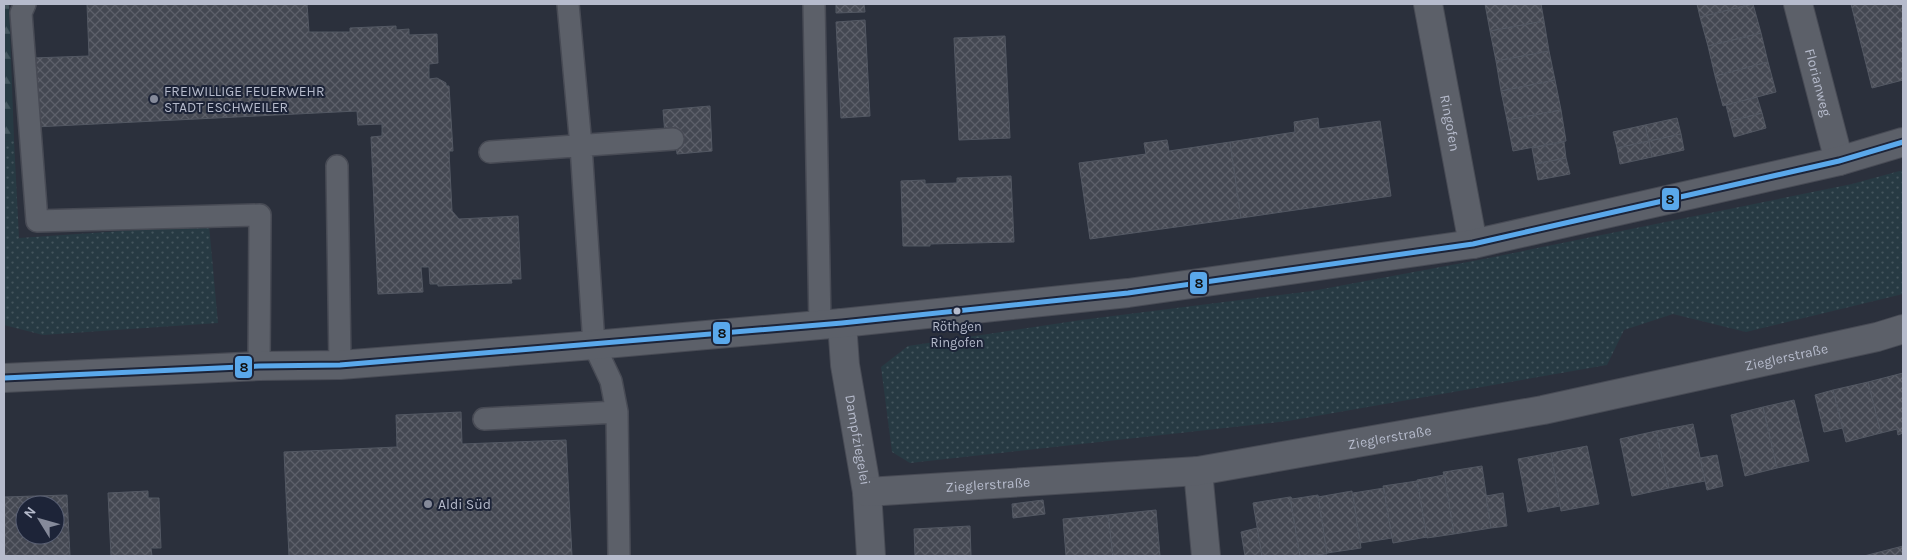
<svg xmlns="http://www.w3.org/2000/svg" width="1907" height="560" viewBox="0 0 1907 560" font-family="Karla,sans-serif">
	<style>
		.grass { fill: url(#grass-dots) }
		.forest { fill: url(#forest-firs) }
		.building { fill: url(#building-cross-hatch); stroke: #535863; fill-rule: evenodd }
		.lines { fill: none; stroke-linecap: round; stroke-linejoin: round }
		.lane-casing { stroke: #484b55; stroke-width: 24 }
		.street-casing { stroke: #484b55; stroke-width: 30 }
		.lane { stroke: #5c6069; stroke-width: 21 }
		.street { stroke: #5c6069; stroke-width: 28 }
		.bus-1-casing { stroke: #1d2438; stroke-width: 9 }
		.bus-1 { stroke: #5aa8eb; stroke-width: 5 }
		.poi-dot { fill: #858a9a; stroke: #1d2438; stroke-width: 2 }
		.bus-dot { fill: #b6bbcc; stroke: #1d2438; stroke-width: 2 }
		.labels { text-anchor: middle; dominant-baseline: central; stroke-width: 4; stroke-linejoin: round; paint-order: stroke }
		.bus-label { font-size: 13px; fill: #b6bbcc; stroke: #1d2438 }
		.street-label { font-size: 14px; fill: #b6bbcc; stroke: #1d2438 }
		.poi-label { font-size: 14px; fill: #b6bbcc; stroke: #1d2438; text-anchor: start }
		.line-badge { stroke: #1d2438; stroke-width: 2 }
		.pale-badge-label { font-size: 14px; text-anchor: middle; font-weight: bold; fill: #111 }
	</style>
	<defs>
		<pattern id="grass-dots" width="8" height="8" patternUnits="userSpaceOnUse" patternTransform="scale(1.25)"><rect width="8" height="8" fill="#273a43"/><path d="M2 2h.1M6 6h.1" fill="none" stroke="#44555d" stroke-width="1.8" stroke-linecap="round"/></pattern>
		<pattern id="forest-firs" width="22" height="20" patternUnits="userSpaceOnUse" patternTransform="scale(1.25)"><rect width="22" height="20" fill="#273a43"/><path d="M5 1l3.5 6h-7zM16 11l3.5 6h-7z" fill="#44555d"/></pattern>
		<pattern id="building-cross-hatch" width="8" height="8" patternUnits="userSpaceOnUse" patternTransform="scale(1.25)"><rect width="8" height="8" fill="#444852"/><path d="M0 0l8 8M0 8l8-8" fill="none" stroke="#5d606a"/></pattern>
	</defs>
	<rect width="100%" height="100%" fill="#2b303c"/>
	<path class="grass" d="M14 140 19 238 209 225 218 323 43 335 4 325V142Z
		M1903 170V294L1746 332 1673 314 1624 330 1607 365 1288 421 910 463 892 452 881 367 908 346 1081 320 1312 291 1489 258 1852 184Z"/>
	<path class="forest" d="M4 4H9L14 140 4 142Z"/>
	<path class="building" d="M87 4H307L309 32H350V28L396 26V30L409 29V35L437 34 438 63 429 64V79L437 78 446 83V86H449L453 151H449L452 211 459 219 518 216 521 279H511L512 283 438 286V284H430L429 267H421L423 292 378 294 371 137 382 136V124L358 125 357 111 35 127 32 58 89 56Z
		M836 4H864L865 12 836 13Z
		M1485 4H1541L1544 21 1490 31Z
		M1697 4H1752L1700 17Z
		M1753 4 1761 33 1708 46 1700 17Z
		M1851 4H1903V80L1872 88Z
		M865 20 870 116 841 118 836 22Z
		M1544 21 1549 51 1496 61 1490 31Z
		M1761 33 1768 62 1715 76 1708 46Z
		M1005 36 1010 138 959 140 954 38Z
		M1549 51 1555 80 1501 91 1496 61Z
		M1768 62 1776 92 1723 106 1715 76Z
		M1555 80 1561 110 1507 120 1501 91Z
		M1757 97 1762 113 1730 121 1726 105Z
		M710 106 712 151 677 154 675 134 665 135 663 110Z
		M1561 110 1566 141 1513 151 1507 120Z
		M1762 113 1766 128 1734 137 1730 121Z
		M1318 118 1319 129 1380 121 1391 196 1241 218 1230 142 1295 132 1294 122Z
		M1677 118 1681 134 1649 141 1645 125Z
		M1645 125 1649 141 1617 148 1613 132Z
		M1681 134 1684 150 1652 157 1649 141Z
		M1167 140 1169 151 1230 142 1241 218 1090 239 1079 163 1146 154 1144 143Z
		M1649 141 1652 157 1620 164 1617 148Z
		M1564 142 1566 158 1535 164 1532 148Z
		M1566 158 1570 174 1538 180 1535 164Z
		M1011 176 1014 242 930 244V246H903L901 181 925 180V184L957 183V178Z
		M1903 373V433L1898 435 1897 429 1881 433 1868 382Z
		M1868 382 1881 433 1846 442 1833 390Z
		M1833 390 1843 428 1824 432 1815 395Z
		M1794 400 1809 461 1777 468 1763 407Z
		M1763 407 1777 468 1745 476 1731 415Z
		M461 412 462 444 566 440 572 556H289L284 452 397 447 396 415Z
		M1693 424 1705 481 1669 488 1656 431Z
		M1656 431 1669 488 1632 496 1620 439Z
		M1587 446 1599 504 1561 511 1551 453Z
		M1551 453 1560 506 1528 512 1518 459Z
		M1717 455 1723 486 1707 490 1700 458Z
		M1482 466 1491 528 1454 534 1444 472Z
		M1443 472H1444L1454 534 1427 538 1417 480 1444 475Z
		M1417 481 1427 537 1393 543 1383 486Z
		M1384 488 1392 538 1360 543 1353 493Z
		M148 491V498H159L161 548H151L152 556H111L108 493Z
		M1352 491 1361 548 1327 553 1318 497Z
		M1503 493 1507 526 1491 528 1486 496Z
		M67 495 70 556H4V497ZM25 505H55V535H25Z
		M1318 495 1327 554 1300 556 1290 497H1291L1292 499Z
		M1290 497 1300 556H1262L1253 503Z
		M1043 500 1045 514 1013 518 1012 504Z
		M1156 510 1160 556H1113L1108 515Z
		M1108 515 1113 556H1066L1063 519Z
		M970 526 971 556H915L914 529Z
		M1257 528 1262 556H1245L1241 532Z
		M1903 546V556H1864Z"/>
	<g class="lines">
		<defs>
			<path id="lane" d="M25 4 21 13 37 221 260 215 259 366
				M568 4 581 146 594 345 611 381 617 412 619 556
				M814 4 820 325
				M490 152 673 139
				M337 166 340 365
				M484 419 617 412"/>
			<g id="street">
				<path id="s1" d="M1428 4 1473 244"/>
				<path id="s2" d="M1798 4 1839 161"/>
				<path id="s3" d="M842 323 845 365 867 492 871 556"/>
				<path d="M4 378 259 366 340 365 594 345 842 323 1128 293 1473 244 1839 161 1903 142"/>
				<path d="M1198 471 1206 556"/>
				<path id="s4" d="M867 492 1198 471 1543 410 1877 337 1903 329"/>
			</g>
		</defs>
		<use href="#lane" class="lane-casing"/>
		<use href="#street" class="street-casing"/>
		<use href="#lane" class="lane"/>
		<use href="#street" class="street"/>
		<defs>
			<path id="bus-1" d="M4 378 259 366 340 365 842 323 1128 293 1473 244 1839 161 1903 142"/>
		</defs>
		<use href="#bus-1" class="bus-1-casing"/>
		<use href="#bus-1" class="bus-1"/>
	</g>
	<g class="poi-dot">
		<circle cx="154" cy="99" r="5"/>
		<circle cx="428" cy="504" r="5"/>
	</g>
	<circle class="bus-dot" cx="957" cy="311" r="4.5"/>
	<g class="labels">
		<g class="bus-label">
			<text x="957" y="326">Röthgen<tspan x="957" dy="16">Ringofen</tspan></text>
		</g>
		<g class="street-label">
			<text stroke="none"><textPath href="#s2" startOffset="81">Florianweg</textPath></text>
			<text stroke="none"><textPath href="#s1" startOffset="121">Ringofen</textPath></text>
			<text stroke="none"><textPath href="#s4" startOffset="931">Zieglerstraße</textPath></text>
			<text stroke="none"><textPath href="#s4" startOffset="526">Zieglerstraße</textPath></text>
			<text stroke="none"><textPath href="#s3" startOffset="118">Dampfziegelei</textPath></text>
			<text stroke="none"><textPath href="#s4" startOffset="121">Zieglerstraße</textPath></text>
		</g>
		<g class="poi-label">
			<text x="164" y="91">FREIWILLIGE FEUERWEHR<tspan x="164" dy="16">STADT ESCHWEILER</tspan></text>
			<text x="438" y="504">Aldi Süd</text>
		</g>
	</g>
	<g class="line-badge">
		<rect x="1661" y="187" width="19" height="24" rx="5" fill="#5aa8eb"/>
		<rect x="1189" y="271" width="19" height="24" rx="5" fill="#5aa8eb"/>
		<rect x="712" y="321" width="19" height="24" rx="5" fill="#5aa8eb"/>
		<rect x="234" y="355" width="19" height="24" rx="5" fill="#5aa8eb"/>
	</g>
	<g class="pale-badge-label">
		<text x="1670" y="204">8</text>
		<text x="1199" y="288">8</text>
		<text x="722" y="338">8</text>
		<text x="244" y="372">8</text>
	</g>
	<rect width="1907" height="560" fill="none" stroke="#b6bbcc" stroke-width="10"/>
	<g transform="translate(40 520) rotate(307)"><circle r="24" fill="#1d2438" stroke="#5a6073"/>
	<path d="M0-4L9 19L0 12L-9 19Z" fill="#858a9a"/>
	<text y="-8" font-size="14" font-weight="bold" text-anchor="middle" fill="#b6bbcc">N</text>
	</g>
</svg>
